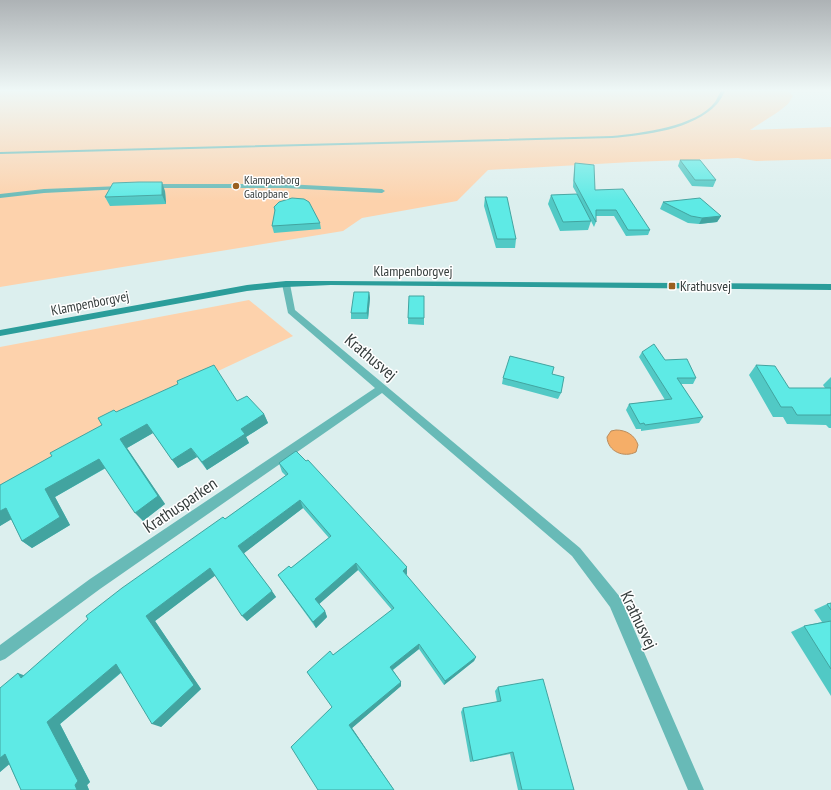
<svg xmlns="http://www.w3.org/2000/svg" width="831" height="790" viewBox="0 0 831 790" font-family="'PT Sans Narrow',sans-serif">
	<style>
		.green { fill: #fdd2ac }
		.water { fill: #f5ae68; stroke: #bb8c5b }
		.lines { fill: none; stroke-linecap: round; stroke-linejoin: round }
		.lane { fill: #68bab7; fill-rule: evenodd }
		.street { fill: #68bab7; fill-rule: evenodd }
		.secondary { fill: #2b9d9a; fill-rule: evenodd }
		.wall { fill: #51c9c5 }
		.shaded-wall { fill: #42a4a0 }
		.building { fill: #5eeae5; stroke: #42a4a0 }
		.poi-dot { fill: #9a5f1f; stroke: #fff; stroke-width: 1.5 }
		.labels { text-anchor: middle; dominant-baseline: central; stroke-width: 3; stroke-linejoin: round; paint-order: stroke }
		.far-poi-label { font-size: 12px; fill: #353d3c; stroke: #fff; text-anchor: start }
		.street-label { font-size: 14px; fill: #353d3c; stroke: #fff }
		.poi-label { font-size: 14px; fill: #353d3c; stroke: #fff; text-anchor: start }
		.near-street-label { font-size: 17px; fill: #353d3c; stroke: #fff }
	</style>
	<rect width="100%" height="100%" fill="#dcefee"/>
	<path class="green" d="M0 91H788L793 96 788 104 778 112 750 130 831 127V159L756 161 738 158 632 162 488 170 457 201 362 218 343 231 0 287Z
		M249 300 293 336 122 416 0 489V347Z"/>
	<path class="water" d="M616 430C626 430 635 435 638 445L636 452C624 458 608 452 607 437L611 431Z"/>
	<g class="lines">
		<path class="lane" d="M721 91H725C723 95 720 101 717 104 693 130 645 135 612 138L0 154V152L612 136C641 133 696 127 715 102 717 99 719 94 721 91Z
			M285 184 382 189 385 191 382 193 285 188H152L149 186 152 184Z
			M121 186 123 187V189L44 193 0 198V194L44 189Z"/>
		<path class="street" d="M286 281 290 284 295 310 580 548 620 597 704 790H688L610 607 572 556 382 393 100 589 5 659 0 661V645L90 579 375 388 288 313 282 284Z"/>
		<path class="secondary" d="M286 281H331L831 284V290L331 285 286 287 247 291 0 336V330L247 285Z"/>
	</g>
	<path class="wall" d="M680 160 716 180 713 187 692 186 678 166Z
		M575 163 595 190 650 230 648 235 626 236 614 216H596V222L594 227 591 221 588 230 560 231 548 204 551 195 577 194 573 187 574 169Z
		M165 191 166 204 110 206 105 197Z
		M485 197 516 239 515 248H496L484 206Z
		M663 202 721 216 717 222 699 224 688 223 660 209Z
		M274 207 320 223 321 229 274 233 272 226 275 212Z
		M369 292 370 298 368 319H351V313Z
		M424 296V325L408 324V318Z
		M642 352 665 360 696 378 693 384H681L703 417 699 423 641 431V429H636L626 410 629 404 665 400 639 357Z
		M756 365 789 388H825L823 385 831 377V428H829L826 425 787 424 783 417H773L749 375Z
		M552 374 561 393 558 399 502 384 503 378Z
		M237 401 264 414 268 423 246 437 249 443 207 470 197 457 178 468 153 433 127 448 165 504 143 521 106 468 55 497 70 525 32 548 22 541 11 519 0 526V485L52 456 102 425 116 412Z
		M279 463 407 574 406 575 476 657 474 661 444 685 419 649 393 670 401 682V686L352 728 394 790H318L332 707 333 655 392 610 358 570 319 604 325 611 327 617 316 628 282 581 278 575 291 568 329 538 303 508 244 553 276 597 247 621 215 575 155 621 201 689 161 727 121 673 60 724 90 782 87 785 89 790H21L9 764 0 772V715L24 675 225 519 286 476 282 472Z
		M831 603V696L791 632 804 626 822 622 814 610 827 604Z
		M498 687 574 790H518L510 754 470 762 461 712 463 708 497 702 495 691Z"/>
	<path class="shaded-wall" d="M162 182 165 191 166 204 162 195Z
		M721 216 717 222 699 224 702 218Z
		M369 292 370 298 368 319 367 313Z
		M264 414 268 423 246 437 249 443 207 470 202 462 241 429Z
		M147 424 153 433 127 448 165 504 143 521 135 513 120 439Z
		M191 448 197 457 178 468 172 460Z
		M99 459 107 467 55 497 70 525 32 548 22 541 45 489Z
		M300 500 303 508 243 554 238 546Z
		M6 508 17 516 0 526V511Z
		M356 563 358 570 318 605 315 599Z
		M407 567V574L403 578V571Z
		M210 568 216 575 155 621 201 689 161 727 152 724 146 616Z
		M272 591 276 597 247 621 242 616Z
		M325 611 327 617 316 628 313 622Z
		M419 644V649L391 671 390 667Z
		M476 657 474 661 444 685 445 681Z
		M116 664 125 669 60 724 90 782 87 785 89 790H77L47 722Z
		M18 673 31 678H21Z
		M401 682V686L352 728 394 790 349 725Z
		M5 754 19 756 0 772V758Z"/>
	<path class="building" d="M680 160H700L716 180H695Z
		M575 163 594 165 595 190 623 189 650 230H628L616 210H596V222L574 181Z
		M139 182H162V195L105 197 113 183Z
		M577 194 591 221 563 222 551 195Z
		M485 197H507L516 239H497Z
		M292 198 304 199 309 202 320 223 272 226 275 210 274 207 279 202Z
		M700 198 721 216 702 218 691 216 663 202Z
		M354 292H369L367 313H351Z
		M409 296H424V318H408Z
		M654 344 665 360 687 359 696 378H677L703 417 645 425 644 423 640 424 629 404 672 399 642 352Z
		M510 356 554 367 552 374 564 377 561 393 503 378Z
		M214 365 237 401 247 396 264 414 241 429 245 434 202 462 191 448 172 460 147 424 120 439 158 496 135 513 99 459 45 489 60 517 22 541 6 508 0 511V485L52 456 50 453 102 425 98 418 114 410 116 412 178 384 177 381Z
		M756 365 775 366 789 388H831V415H797L792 407H781Z
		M296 451 306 461 308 460 407 567 403 571 476 657 445 681 419 644 390 667 401 682 349 725 394 790H318L291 747 332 707 307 672 330 651 333 655 394 608 356 563 315 599 325 611 313 622 278 575 289 566 291 568 331 536 300 500 238 546 272 591 242 616 210 568 146 616 194 685 152 724 116 664 47 722 78 781 75 785 77 790H21L5 754 0 758V688L18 673 21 678 88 619 86 616 122 588 223 517 225 519 288 474 279 463Z
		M831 603V610L827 604Z
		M831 621V669L804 626Z
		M543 679 574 790H522L513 752 473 761 463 708 501 701 498 687Z"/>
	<linearGradient id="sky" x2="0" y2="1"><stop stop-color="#adb2b5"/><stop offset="0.45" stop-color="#eff8f7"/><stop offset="1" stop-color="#eff8f7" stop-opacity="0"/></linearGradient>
	<rect width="831" height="201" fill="url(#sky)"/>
	<g class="poi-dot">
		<circle cx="236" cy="186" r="4"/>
		<rect x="668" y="282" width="8" height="8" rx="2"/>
	</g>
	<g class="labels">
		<g class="far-poi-label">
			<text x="244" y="179">Klampenborg<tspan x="244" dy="14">Galopbane</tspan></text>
		</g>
		<g class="street-label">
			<text x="413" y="271">Klampenborgvej</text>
			<text transform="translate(90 303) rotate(-11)">Klampenborgvej</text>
		</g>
		<g class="poi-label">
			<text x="680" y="286">Krathusvej</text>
		</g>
		<g class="near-street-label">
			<text transform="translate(371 357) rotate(40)">Krathusvej</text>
			<text transform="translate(180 505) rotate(-34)">Krathusparken</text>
			<text transform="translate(639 620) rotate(64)">Krathusvej</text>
		</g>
	</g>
</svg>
